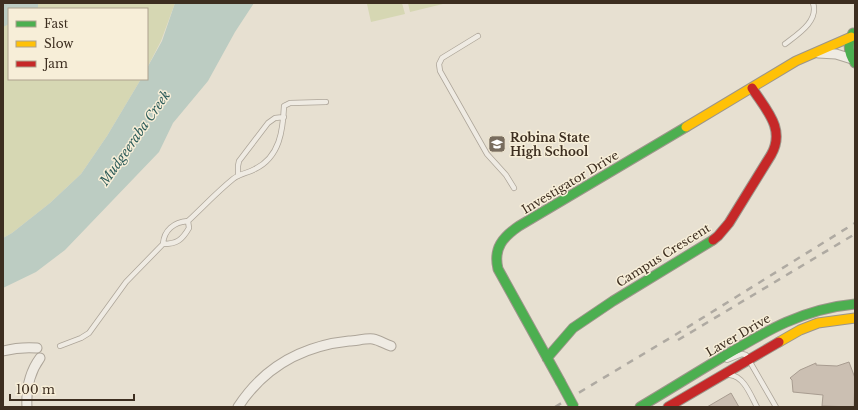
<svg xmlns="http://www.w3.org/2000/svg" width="858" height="410" viewBox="0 0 858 410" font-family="'Libre Baskerville',serif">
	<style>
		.green { fill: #d6d7b3 }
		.water { fill: #bcccc2 }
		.building { fill: #cbbfb2; stroke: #a89c90 }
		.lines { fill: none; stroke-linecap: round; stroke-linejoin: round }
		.lane-casing { stroke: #ada599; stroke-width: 6 }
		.street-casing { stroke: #ada599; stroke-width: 11 }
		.fast-casing { stroke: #9c958a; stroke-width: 11 }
		.slow-casing { stroke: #9c958a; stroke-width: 11 }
		.jam-casing { stroke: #9c958a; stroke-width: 11 }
		.lane { stroke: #efebe3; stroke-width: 4.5 }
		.street { stroke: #efebe3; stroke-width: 9 }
		.fast { stroke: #4caf50; stroke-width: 9 }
		.slow { stroke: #ffc107; stroke-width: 9 }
		.jam { stroke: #c62828; stroke-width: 9 }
		.rail { stroke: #afaaa2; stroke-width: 2.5; stroke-dasharray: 7 7; stroke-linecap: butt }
		.fast-bridge-casing { stroke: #9c958a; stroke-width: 11; stroke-linecap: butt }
		.fast-bridge { stroke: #4caf50; stroke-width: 9 }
		.labels { text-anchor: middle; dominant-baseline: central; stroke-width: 3; stroke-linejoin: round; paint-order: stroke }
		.poi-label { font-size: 12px; font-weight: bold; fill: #3d2e20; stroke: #f7eed8; text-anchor: start }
		.street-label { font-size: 12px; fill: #3d2e20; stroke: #f7eed8 }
		.water-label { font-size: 13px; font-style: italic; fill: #2f5d5a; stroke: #f7eed8 }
	</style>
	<rect width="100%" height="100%" fill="#e7e0d1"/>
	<path class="green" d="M3 3H175L161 41 147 68V9H9V79H141L107 136 81 174 50 203 12 233 3 238Z
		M370 3H402L405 14 371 22 367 4Z
		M408 3H447L410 12Z"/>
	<path class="water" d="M3 3H38V9H9V24L3 27Z
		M175 3H254L235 32 208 81 173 123 159 152 65 250 36 272 3 288V238L12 233 50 203 81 174 107 136 141 79H147V68L162 41Z"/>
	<path class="building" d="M849 362 855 378 854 407 822 406 823 395 793 392 792 380 790 378 800 370 816 363V365L837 366Z
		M731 393 739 407H707Z"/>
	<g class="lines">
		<defs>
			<path id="lane" d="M478 36 442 58 439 64 440 71 487 154 506 175 514 188
				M785 44C798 34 819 21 813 3
				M238 176V166L239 161 268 123 275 118 284 117
				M163 244C177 244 182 240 189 228L188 221
				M60 346 81 338 89 333 126 282 163 244C164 230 174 222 188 221 203 207 217 192 233 179 239 174 248 173 255 169 280 157 283 130 284 106L290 103 326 102
				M727 360 742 354 746 355 776 407
				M730 375C744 376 751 396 757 407"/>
			<path id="street" d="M818 53 836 54 852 59
				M3 351C15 348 25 347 37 348
				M27 407C26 389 29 373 40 358
				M238 407C264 367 302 346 349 341 356 341 366 338 373 339 379 340 385 344 391 346"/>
			<path id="fast" d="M853 33C847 44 848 53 855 63
				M547 358 573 328 613 301 713 240
				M560 381 498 269C493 248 503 237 519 226L686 127
				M640 407C667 391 694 374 721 358 766 331 802 309 855 304"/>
			<path id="slow" d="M686 127 796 61 851 37
				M779 342 800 330 818 323 855 318"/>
			<path id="jam" d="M713 240 718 236 729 223 771 155C786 129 766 110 752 88
				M668 407 779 342"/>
		</defs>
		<use href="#lane" class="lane-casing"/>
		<use href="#street" class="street-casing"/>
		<use href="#fast" class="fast-casing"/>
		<use href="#slow" class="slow-casing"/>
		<use href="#jam" class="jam-casing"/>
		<use href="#lane" class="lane"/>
		<use href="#street" class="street"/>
		<use href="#fast" class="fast"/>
		<use href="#slow" class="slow"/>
		<use href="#jam" class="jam"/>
		<path class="rail" d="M678 340 855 234
			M555 407 675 335 855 223"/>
		<defs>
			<path id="fast-bridge" d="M560 381 574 407"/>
		</defs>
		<use href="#fast-bridge" class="fast-bridge-casing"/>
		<use href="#fast-bridge" class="fast-bridge"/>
	</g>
	<defs>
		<symbol id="school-square" viewBox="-11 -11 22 22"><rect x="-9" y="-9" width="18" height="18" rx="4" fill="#786c5e" stroke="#f7eed8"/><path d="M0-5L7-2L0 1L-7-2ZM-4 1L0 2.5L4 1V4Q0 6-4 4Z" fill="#fff"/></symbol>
	</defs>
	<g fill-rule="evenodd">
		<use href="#school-square" x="487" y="134" width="20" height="20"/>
	</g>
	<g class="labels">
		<g class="poi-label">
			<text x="510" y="137">Robina State<tspan x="510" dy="14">High School</tspan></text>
		</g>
		<g class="street-label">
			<text transform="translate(570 182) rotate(-31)">Investigator Drive</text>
			<text transform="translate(663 255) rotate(-32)">Campus Crescent</text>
			<text transform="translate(738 335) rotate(-30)">Laver Drive</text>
		</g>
		<g class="water-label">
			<text transform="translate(135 138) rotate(-55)">Mudgeeraba Creek</text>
		</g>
	</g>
	<rect width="858" height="410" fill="none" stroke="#3d2e20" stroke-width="8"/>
	<rect x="8" y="8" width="140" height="72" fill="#f7eed8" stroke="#ada18e"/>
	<rect x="16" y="21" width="20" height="6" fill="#4caf50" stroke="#ada18e"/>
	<text x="44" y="28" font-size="12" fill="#3d2e20">Fast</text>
	<rect x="16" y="41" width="20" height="6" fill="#ffc107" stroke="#ada18e"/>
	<text x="44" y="48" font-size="12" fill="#3d2e20">Slow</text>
	<rect x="16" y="61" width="20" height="6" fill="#c62828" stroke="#ada18e"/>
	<text x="44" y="68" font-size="12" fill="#3d2e20">Jam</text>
	<path d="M10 394v6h124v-6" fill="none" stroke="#3d2e20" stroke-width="2"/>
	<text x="16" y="394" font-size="12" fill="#3d2e20" stroke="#f7eed8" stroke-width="3" paint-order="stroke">100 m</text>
</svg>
